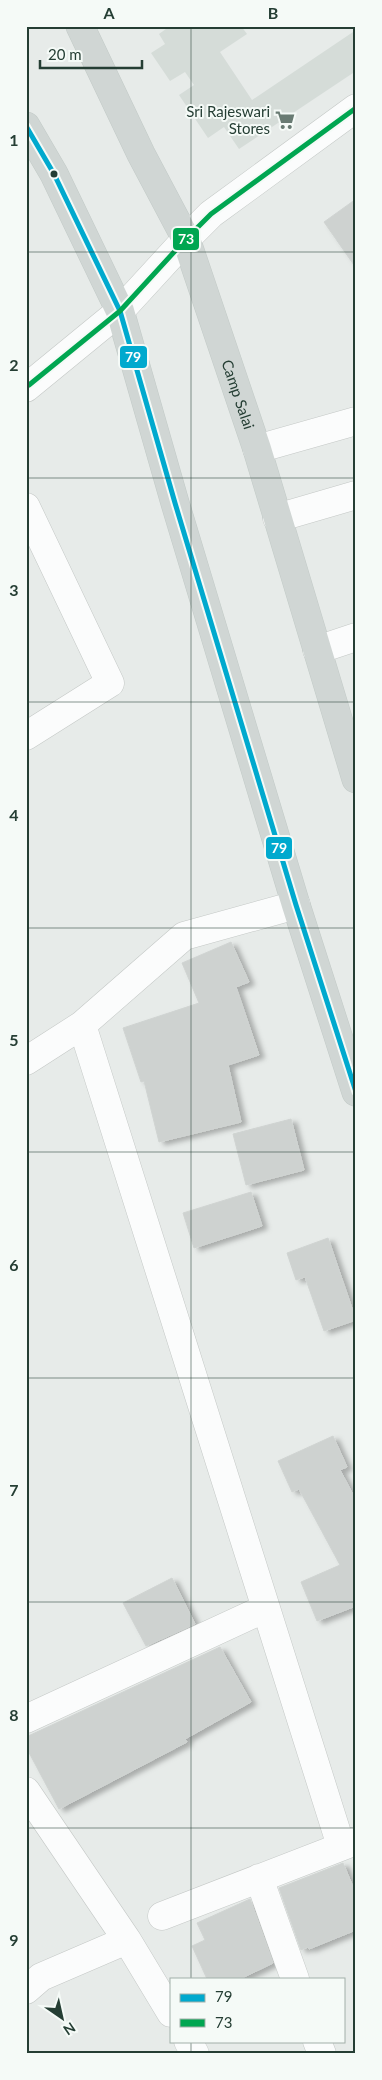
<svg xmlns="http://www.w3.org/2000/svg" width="382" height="2080" viewBox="0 0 382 2080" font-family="Lato,sans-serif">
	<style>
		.built { fill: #d5dcd8 }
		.building { fill: #ced2d0; stroke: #d0d4d2; filter: url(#shadow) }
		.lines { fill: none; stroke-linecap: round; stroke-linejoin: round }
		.minor-casing { stroke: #c4c8c6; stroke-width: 29 }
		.major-casing { stroke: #c2cac7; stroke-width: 29 }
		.minor { stroke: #fbfcfc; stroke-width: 28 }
		.major { stroke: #d0d6d4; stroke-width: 28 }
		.bus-1-casing { stroke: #f5faf7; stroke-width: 9 }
		.bus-2-casing { stroke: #f5faf7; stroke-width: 9 }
		.bus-1 { stroke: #00a9ce; stroke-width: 5 }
		.bus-2 { stroke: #00a651; stroke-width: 5 }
		.grid { fill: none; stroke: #253e34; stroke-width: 1; stroke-opacity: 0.55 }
		.bus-dot { fill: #253e34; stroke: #f5faf7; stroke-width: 2 }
		.labels { text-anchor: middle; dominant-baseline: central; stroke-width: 4; stroke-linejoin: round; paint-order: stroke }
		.poi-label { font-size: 15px; fill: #253e34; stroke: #f5faf7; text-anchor: end }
		.street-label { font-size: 15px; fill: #253e34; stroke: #f5faf7 }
		.line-badge { stroke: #f5faf7; stroke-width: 2 }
		.badge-label { font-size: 14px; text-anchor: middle; font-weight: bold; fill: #fff }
		.neatline { fill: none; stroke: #253e34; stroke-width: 2 }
		.grid-label { font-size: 16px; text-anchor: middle; font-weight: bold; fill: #253e34 }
	</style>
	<defs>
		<filter id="shadow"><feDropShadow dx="5.5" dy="3" stdDeviation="2.5" flood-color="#0004"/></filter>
	</defs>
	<rect width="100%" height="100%" fill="#e7ebe9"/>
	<path class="built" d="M170 26H241L247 34 220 52 252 100 353 32 356 37V71L239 149 224 127 208 138 179 95 194 85 185 72 170 81 151 53 165 44 159 34Z"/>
	<path class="building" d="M356 199V268L324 222Z
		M231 942 249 982 236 987 259 1055 228 1065 241 1122 159 1142 144 1081 141 1082 123 1028 199 1003 182 963Z
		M291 1119 304 1170 246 1185 233 1134Z
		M251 1192 262 1226 194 1248 183 1213Z
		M328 1238 356 1320 324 1331 305 1277 296 1280 287 1253Z
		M333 1436 347 1467 340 1470 356 1500V1606L317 1621 301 1582 340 1565 299 1489 292 1492 278 1461Z
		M172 1578 195 1624 146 1646 123 1603Z
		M220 1647 251 1702 185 1739 187 1742 59 1809 26 1747V1737Z
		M343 1863 356 1894V1930L309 1949 308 1947 301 1950 279 1888Z
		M250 1899 273 1963 240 1979H207L192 1946 205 1940 197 1923Z"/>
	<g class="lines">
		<defs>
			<path id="minor" d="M26 388 120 311 186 239 211 214 356 108
				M257 449 356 421
				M26 507 110 683 26 736
				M277 518 356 495
				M317 650 356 637
				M82 1025 341 1846
				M26 1061 82 1025 184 936 296 905
				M26 1719 266 1608
				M26 1791 127 1940 171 2013
				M259 1878 295 1979
				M162 1916 356 1841
				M26 1990 41 1977 127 1940
				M188 2041 195 2054
				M317 2041 322 2054"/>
			<g id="major">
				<path id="s1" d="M80 26 141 154 186 239 257 449 356 779"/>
				<path d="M26 126 54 174 120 311 175 503 296 905 356 1092"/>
			</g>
		</defs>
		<use href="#minor" class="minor-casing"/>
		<use href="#major" class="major-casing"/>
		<use href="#minor" class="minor"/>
		<use href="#major" class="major"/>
		<defs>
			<path id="bus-1" d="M26 126 54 174 120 311 175 503 296 905 356 1092"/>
			<path id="bus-2" d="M29 385 120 311 186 239 211 214 356 108"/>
		</defs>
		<use href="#bus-1" class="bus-1-casing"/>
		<use href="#bus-2" class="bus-2-casing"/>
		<use href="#bus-1" class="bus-1"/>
		<use href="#bus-2" class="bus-2"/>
	</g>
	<path class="grid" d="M191 26V1979M26 252H356M26 478H356M26 702H356M26 928H356M26 1152H356M26 1378H356M26 1602H356M26 1828H356M191 2041V2054"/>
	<defs>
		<symbol id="supermarket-bare" viewBox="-9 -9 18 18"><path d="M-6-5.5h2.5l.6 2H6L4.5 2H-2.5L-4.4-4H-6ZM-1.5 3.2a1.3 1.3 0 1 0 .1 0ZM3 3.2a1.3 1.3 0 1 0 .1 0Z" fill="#697b73" stroke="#f5faf7" stroke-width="2.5" paint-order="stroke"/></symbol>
	</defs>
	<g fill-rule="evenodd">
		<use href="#supermarket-bare" x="271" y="106" width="28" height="28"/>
	</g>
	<circle class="bus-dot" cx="54" cy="174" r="4.5"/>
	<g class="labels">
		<g class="poi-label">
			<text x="270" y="111">Sri Rajeswari<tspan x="270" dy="17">Stores</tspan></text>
		</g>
		<g class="street-label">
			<text stroke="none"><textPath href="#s1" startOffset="402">Camp Salai</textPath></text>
		</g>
	</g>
	<g class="line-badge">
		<rect x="172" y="227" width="28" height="24" rx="5" fill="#00a651"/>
		<rect x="119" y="345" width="29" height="24" rx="5" fill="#00a9ce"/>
		<rect x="265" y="836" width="28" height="24" rx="5" fill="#00a9ce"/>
	</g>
	<g class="badge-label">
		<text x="186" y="244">73</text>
		<text x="133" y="362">79</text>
		<text x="279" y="853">79</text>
	</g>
	<rect width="382" height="2080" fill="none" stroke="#f5faf7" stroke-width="55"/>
	<rect x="170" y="1978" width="175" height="65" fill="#f5faf7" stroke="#a2afa9"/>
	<rect x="180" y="1994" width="25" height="8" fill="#00a9ce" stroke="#a2afa9"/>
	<text x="215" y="2002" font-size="15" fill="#253e34">79</text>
	<rect x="180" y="2019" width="25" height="8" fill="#00a651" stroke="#a2afa9"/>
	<text x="215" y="2028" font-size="15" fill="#253e34">73</text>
	<g transform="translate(62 2018) rotate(146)" stroke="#f5faf7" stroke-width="4" paint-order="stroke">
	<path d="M0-4L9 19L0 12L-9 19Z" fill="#253e34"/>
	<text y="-8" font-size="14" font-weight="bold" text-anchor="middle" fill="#253e34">N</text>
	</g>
	<path d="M40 60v8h102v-8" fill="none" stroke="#253e34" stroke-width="2.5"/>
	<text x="48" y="60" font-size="15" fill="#253e34" stroke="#f5faf7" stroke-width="4" paint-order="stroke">20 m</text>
	<rect x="28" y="28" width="326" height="2024" class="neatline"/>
	<g class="grid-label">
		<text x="109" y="19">A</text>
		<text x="273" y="19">B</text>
		<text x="14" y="146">1</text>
		<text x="14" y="371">2</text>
		<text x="14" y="596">3</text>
		<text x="14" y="821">4</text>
		<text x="14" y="1046">5</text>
		<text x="14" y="1271">6</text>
		<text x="14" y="1496">7</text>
		<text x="14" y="1721">8</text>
		<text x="14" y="1946">9</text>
	</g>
</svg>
